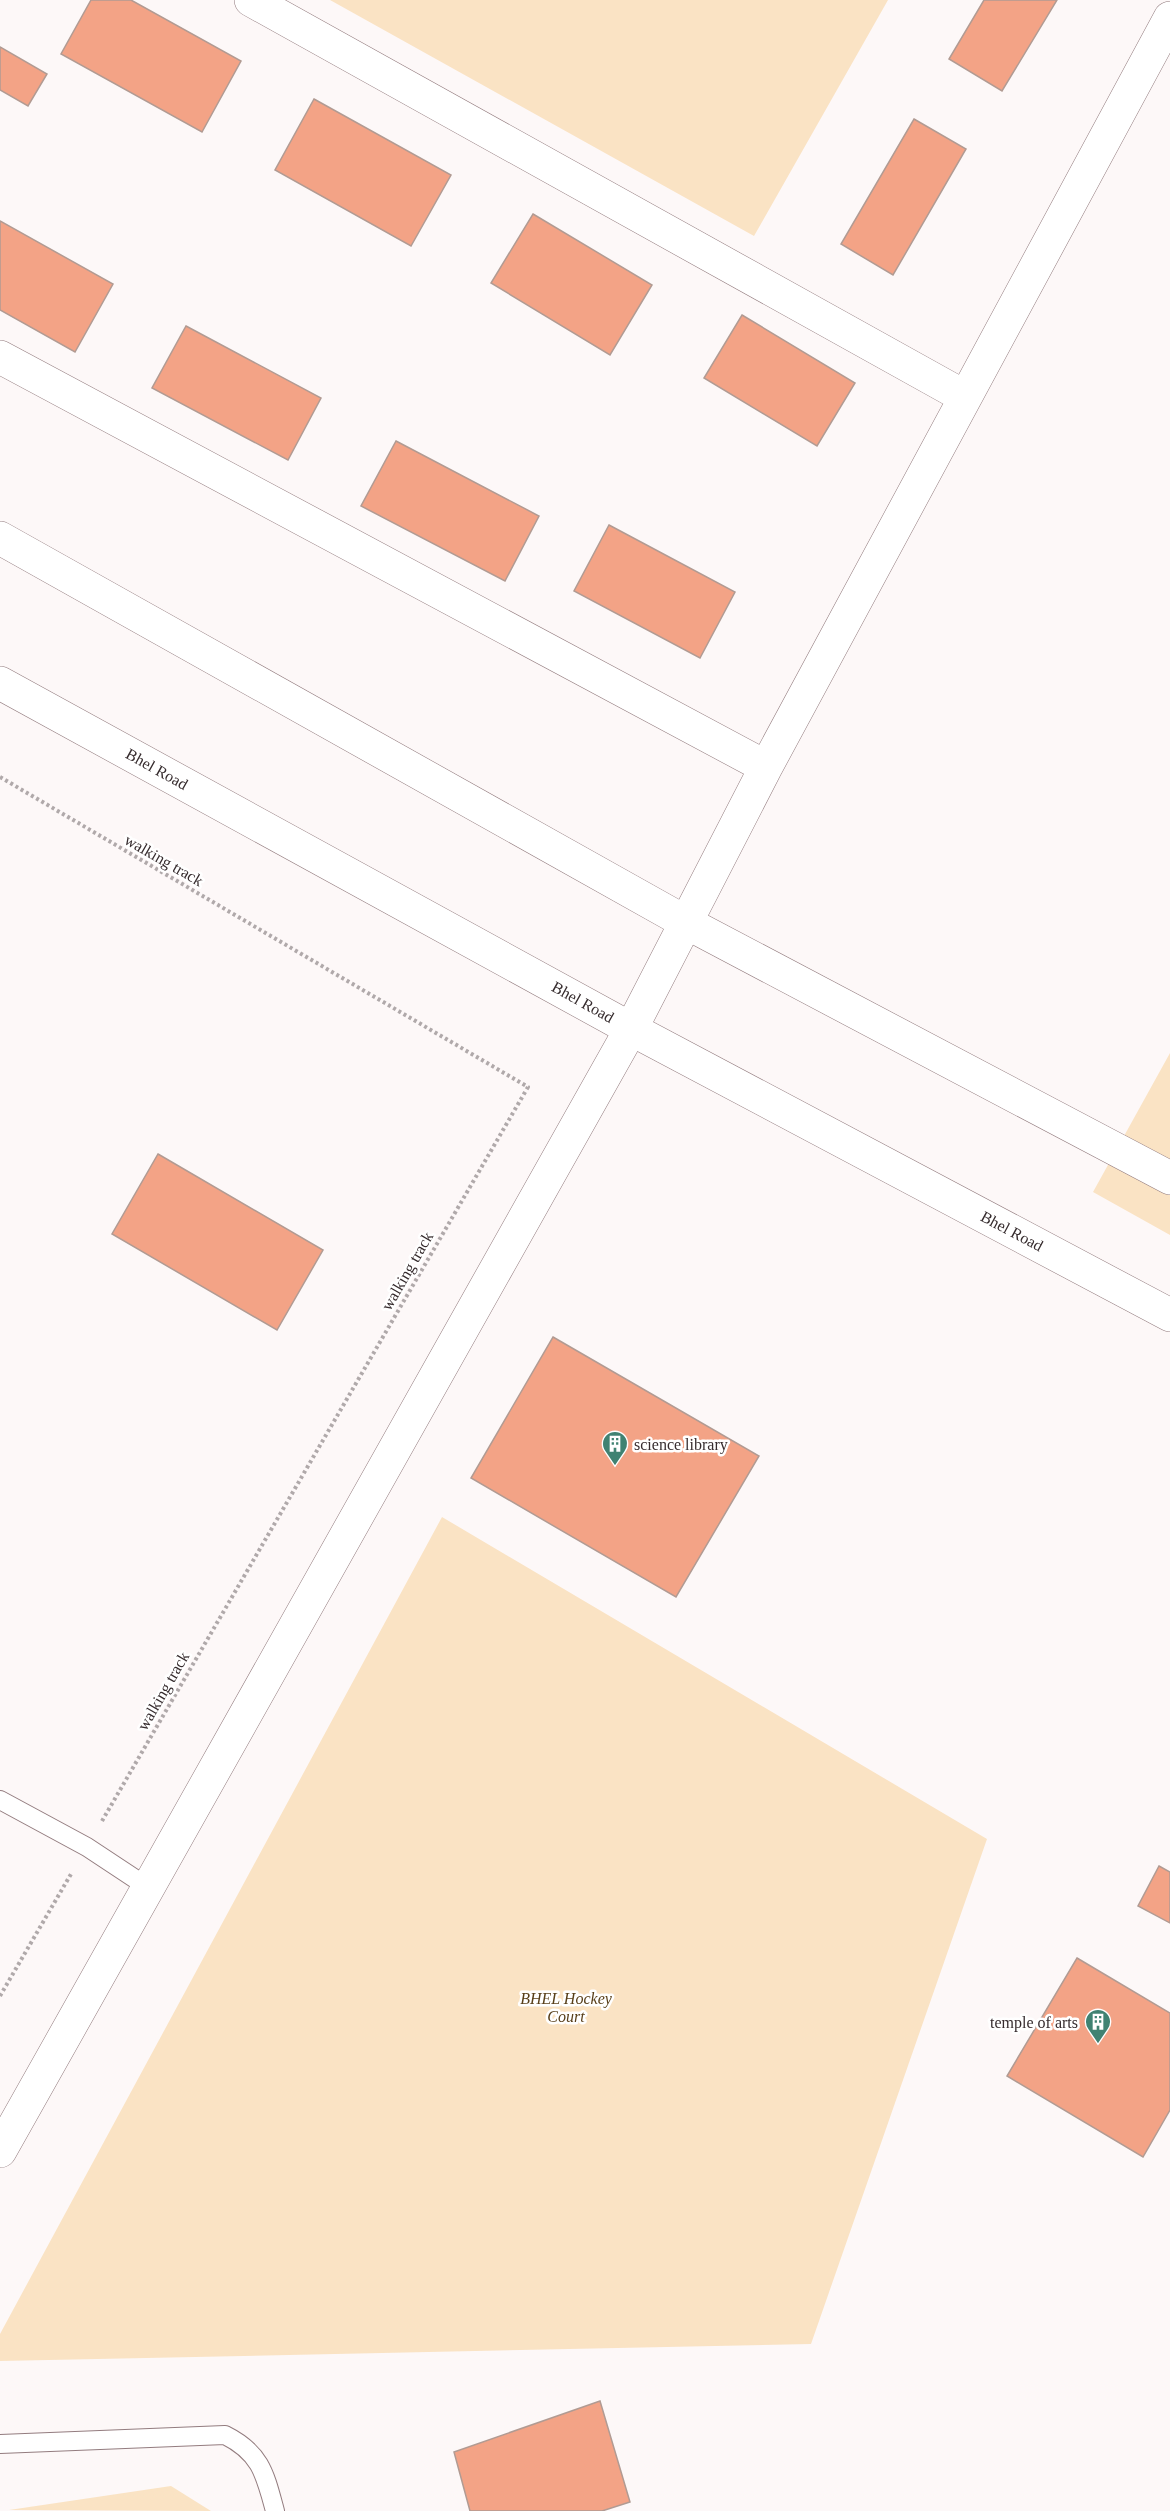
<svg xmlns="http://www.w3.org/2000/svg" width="1170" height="2511" viewBox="0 0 1170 2511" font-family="'Times New Roman',serif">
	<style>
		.green { fill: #fae3c4 }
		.building { fill: #f3a386; stroke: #b19b93; stroke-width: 1.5 }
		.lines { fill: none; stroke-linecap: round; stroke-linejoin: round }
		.lane-casing { stroke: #937c7f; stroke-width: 20 }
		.street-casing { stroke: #937c7f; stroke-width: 34 }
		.secondary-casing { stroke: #937c7f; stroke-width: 34 }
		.path { stroke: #b0a9aa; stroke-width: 4; stroke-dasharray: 3 3; stroke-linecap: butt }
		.lane { stroke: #fff; stroke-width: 18 }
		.street { stroke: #fff; stroke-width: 33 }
		.secondary { stroke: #fff; stroke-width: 33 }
		.labels { text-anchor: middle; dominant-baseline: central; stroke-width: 5; stroke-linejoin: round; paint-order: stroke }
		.street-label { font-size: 16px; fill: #362c2e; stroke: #fff }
		.poi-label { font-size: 16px; fill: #362c2e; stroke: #fff; text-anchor: start }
		.park-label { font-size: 16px; font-style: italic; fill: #583f19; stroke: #fff }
	</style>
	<rect width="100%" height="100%" fill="#fdf8f8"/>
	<path class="green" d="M330 0H888L754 236Z
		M1170 1053V1235L1093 1192Z
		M442 1517 987 1839 811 2344 0 2361V2334Z
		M171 2486 211 2511 9 2510Z"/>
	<path class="building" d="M91 0H131L241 61 202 132 61 54Z
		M984 0H1057L1002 91 949 59Z
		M0 47 47 74 28 106 0 90Z
		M314 99 451 175 411 246 275 170Z
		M914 119 966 149 893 275 841 244Z
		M533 214 652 285 610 355 491 283Z
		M0 221 113 284 75 352 0 310Z
		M742 315 855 383 817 446 704 378Z
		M186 326 321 398 288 460 152 388Z
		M396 441 539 516 505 581 361 506Z
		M609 525 735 592 700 658 574 591Z
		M158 1154 323 1250 277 1330 112 1234Z
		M553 1337 759 1456 676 1597 471 1478Z
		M1159 1866 1170 1872V1923L1138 1906Z
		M1077 1958 1170 2013V2110L1143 2157 1007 2076Z
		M600 2401 630 2502 602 2511H470L454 2452Z"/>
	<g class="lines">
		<defs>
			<path id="lane" d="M0 1800 87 1847 149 1888
				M0 2444 225 2435C261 2453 265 2474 275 2511"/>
			<path id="street" d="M251 0 965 397
				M0 357 766 767
				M0 538 687 923 1170 1178
				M0 2151 631 1029 766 767 1170 18"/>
			<path id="secondary" d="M0 683 631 1029 1170 1315"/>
		</defs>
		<use href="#lane" class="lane-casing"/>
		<use href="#street" class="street-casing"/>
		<use href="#secondary" class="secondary-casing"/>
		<path class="path" d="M0 777 528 1087 102 1821
			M0 1996 71 1874"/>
		<use href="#lane" class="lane"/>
		<use href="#street" class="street"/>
		<use href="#secondary" class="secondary"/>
	</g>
	<defs>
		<symbol id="building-pin" viewBox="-11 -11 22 30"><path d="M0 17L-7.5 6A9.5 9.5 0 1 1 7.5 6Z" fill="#408272" stroke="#fff"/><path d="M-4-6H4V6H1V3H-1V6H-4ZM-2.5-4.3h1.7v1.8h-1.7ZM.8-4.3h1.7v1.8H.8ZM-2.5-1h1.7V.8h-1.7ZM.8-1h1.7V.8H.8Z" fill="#fff"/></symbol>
	</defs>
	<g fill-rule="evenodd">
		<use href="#building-pin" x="600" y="1429" width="30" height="40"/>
		<use href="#building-pin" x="1083" y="2007" width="30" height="40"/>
	</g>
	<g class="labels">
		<g class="street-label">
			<text transform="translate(157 769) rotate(29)">Bhel Road</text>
			<text transform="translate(164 860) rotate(30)">walking track</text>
			<text transform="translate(583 1002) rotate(29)">Bhel Road</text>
			<text transform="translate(1012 1231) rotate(28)">Bhel Road</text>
			<text transform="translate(407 1271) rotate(-60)">walking track</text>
			<text transform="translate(163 1691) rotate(-60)">walking track</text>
		</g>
		<g class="poi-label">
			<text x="634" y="1444">science library</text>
			<text x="1078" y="2022" text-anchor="end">temple of arts</text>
		</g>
		<g class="park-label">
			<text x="566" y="1998">BHEL Hockey<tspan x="566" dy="18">Court</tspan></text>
		</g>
	</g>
</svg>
